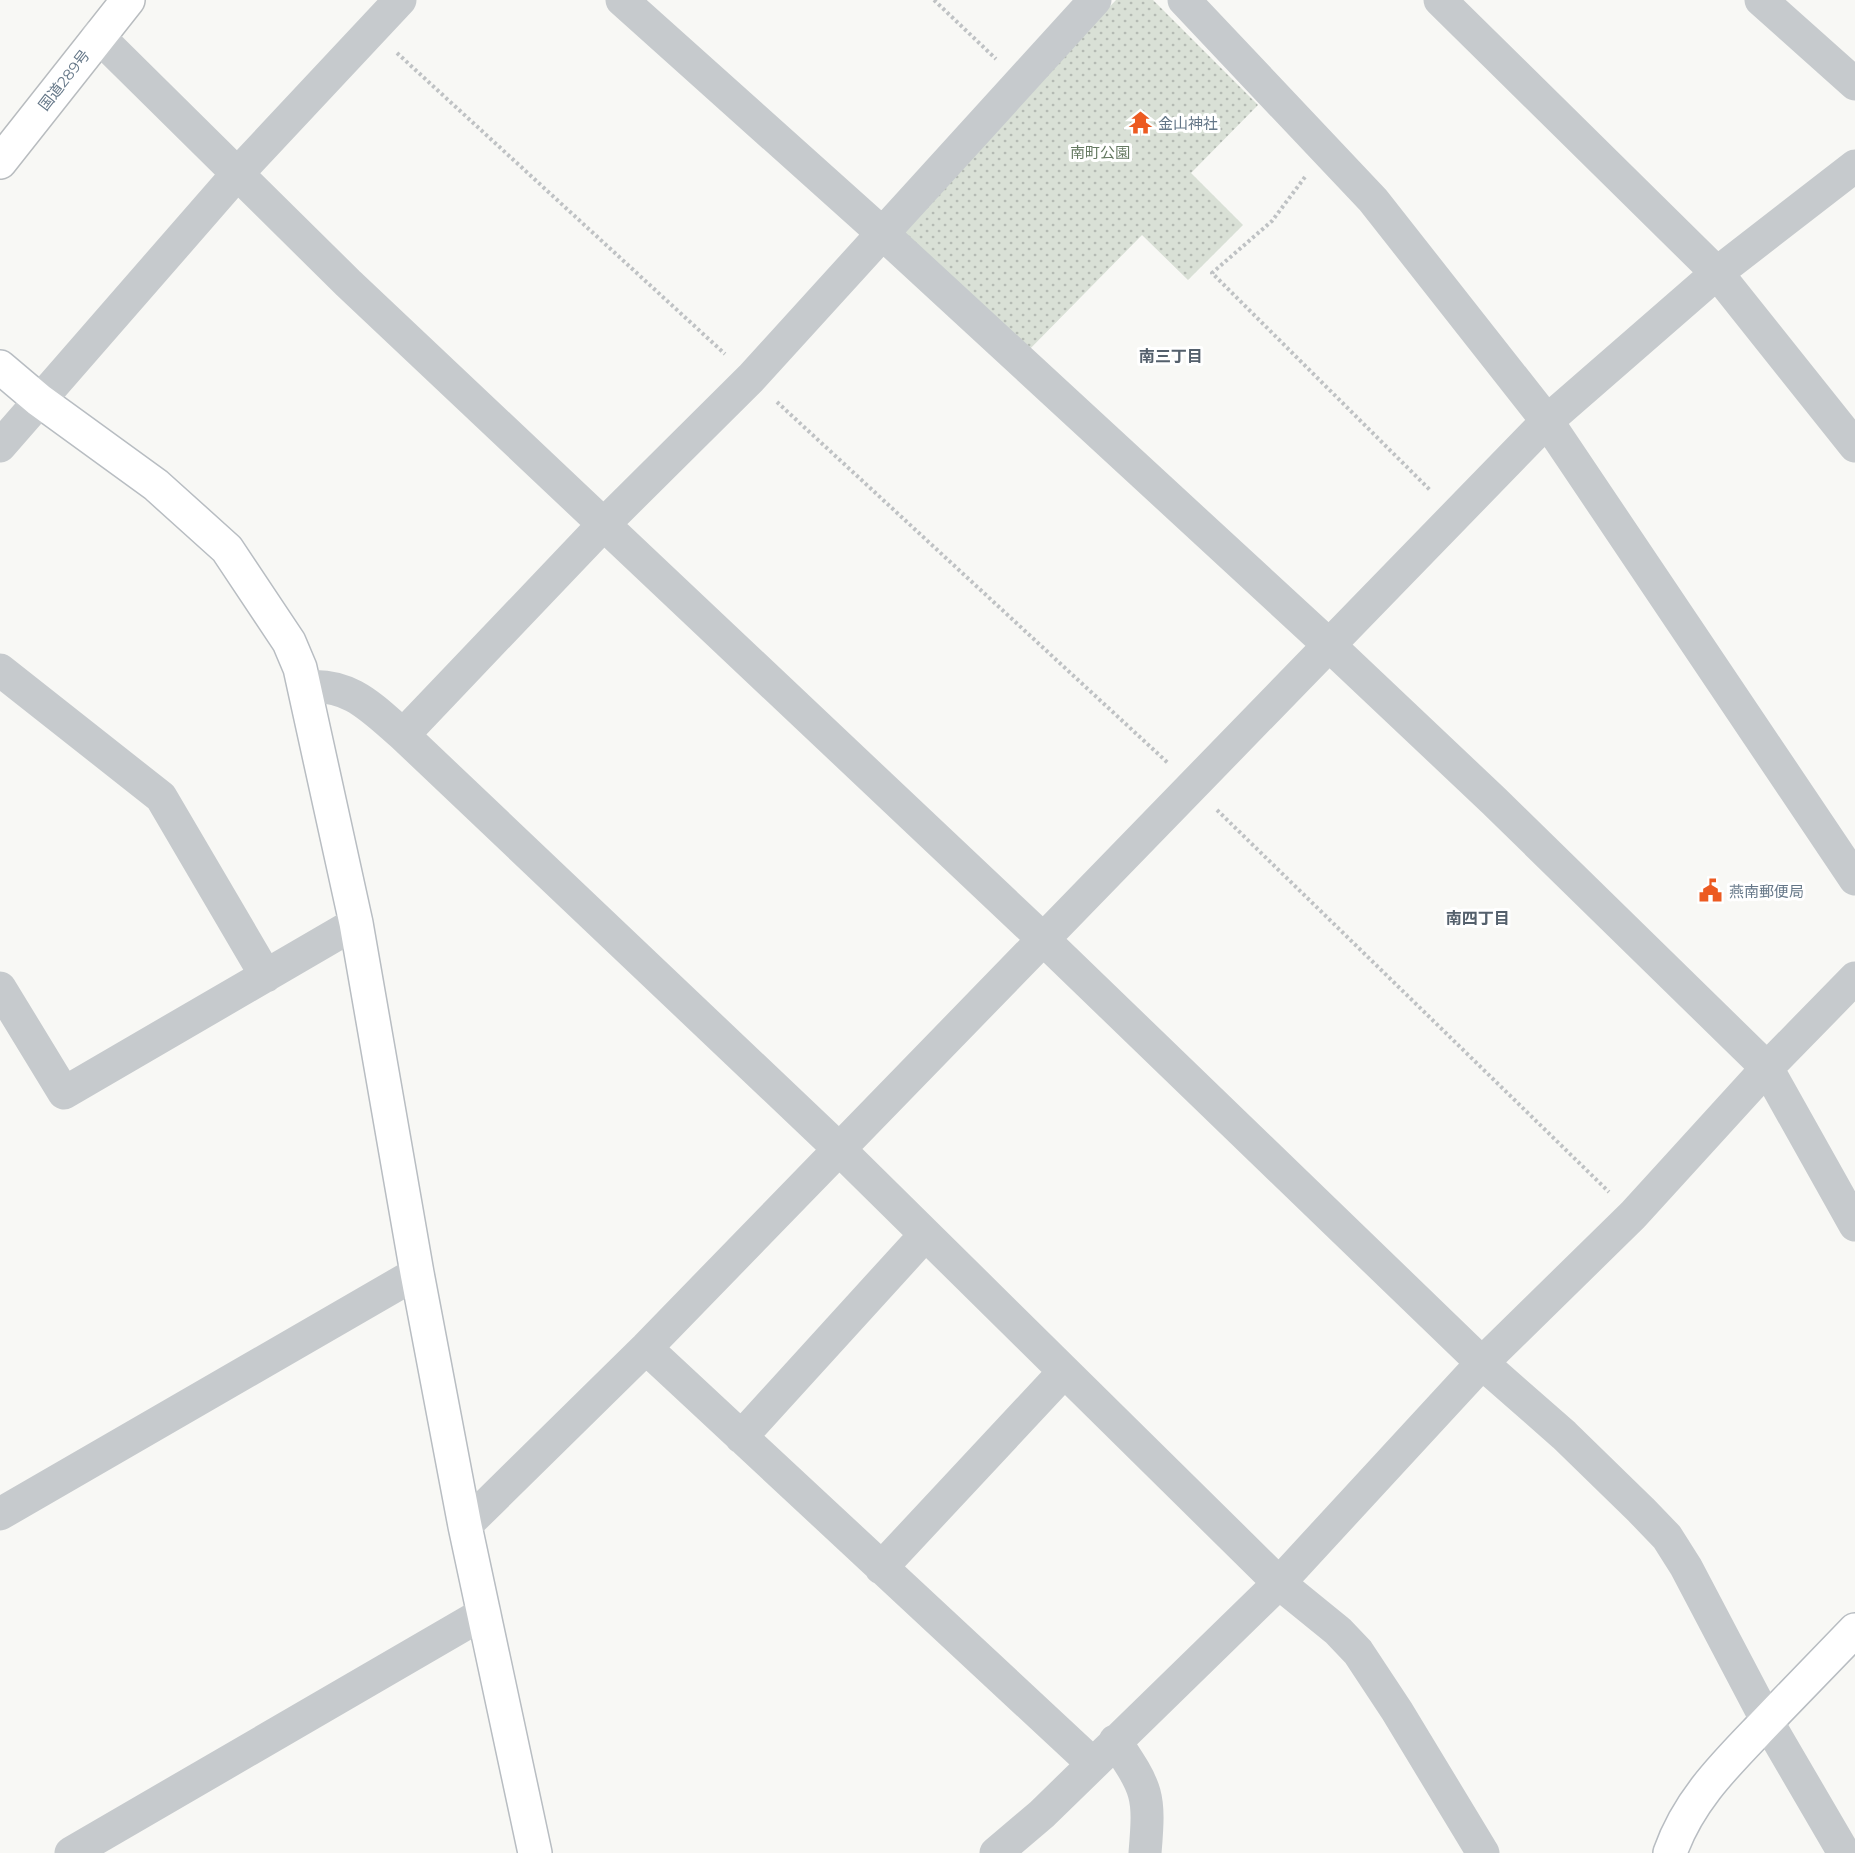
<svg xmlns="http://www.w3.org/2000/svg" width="1855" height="1853" viewBox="0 0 1855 1853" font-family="Montserrat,'Noto Sans JP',sans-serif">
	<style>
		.grass { fill: url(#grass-dots) }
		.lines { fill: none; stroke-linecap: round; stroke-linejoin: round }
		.secondary-casing { stroke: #b8bdc2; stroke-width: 36 }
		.highway-casing { stroke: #b8bcbf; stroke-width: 36 }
		.path { stroke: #bfc2c4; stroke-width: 4; stroke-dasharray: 3 3; stroke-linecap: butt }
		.street { stroke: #c6cacd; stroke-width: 33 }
		.secondary { stroke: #fff; stroke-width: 33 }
		.highway { stroke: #fff; stroke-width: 33 }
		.labels { text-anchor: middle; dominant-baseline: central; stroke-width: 6; stroke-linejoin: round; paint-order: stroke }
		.street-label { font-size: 15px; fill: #657788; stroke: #fff }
		.poi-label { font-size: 15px; fill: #657788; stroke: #fff; text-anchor: start }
		.park-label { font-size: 15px; fill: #657961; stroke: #fff }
		.neighbourhood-label { font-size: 16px; font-weight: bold; fill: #54606c; stroke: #fff }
	</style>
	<defs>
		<pattern id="grass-dots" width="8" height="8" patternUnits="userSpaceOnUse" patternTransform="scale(1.5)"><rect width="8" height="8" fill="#d9e0d6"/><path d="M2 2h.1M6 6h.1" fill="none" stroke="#b4bab3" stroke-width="1.8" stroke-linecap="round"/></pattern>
	</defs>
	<rect width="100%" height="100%" fill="#f8f8f5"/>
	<path class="grass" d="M1116 0H1153L1258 105 1191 173 1243 225 1188 280 1142 235 1023 356 896 231Z"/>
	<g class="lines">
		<defs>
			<path id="secondary" d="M0 367 39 400 156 485 227 549 289 642 300 668 356 923 417 1273 465 1526 535 1853
				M1670 1853C1689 1798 1729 1761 1768 1720 1797 1690 1826 1660 1855 1630"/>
			<path id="highway" d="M0 162 128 0"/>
		</defs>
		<use href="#secondary" class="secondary-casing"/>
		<use href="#highway" class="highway-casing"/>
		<path class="path" d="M934 0 996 59
			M397 53 725 354
			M1305 177 1272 221 1212 273 1431 491
			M777 402 1168 763
			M1217 810 1609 1192"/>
		<path class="street" d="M622 0 882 233 1330 646 1494 801 1767 1068 1855 1225
			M1184 0 1373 200 1547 421 1855 879
			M1440 0 1717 273 1855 446
			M1761 0 1855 84
			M98 36 348 283 1044 940 1482 1363 1564 1435 1641 1510 1667 1537 1686 1567 1767 1721 1844 1853
			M0 446 238 173 400 0
			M0 670 161 797 266 976
			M305 687C349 682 372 708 403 735L838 1148 1279 1583 1338 1631 1358 1652 1397 1711 1483 1853
			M403 735 605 523 751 378 1095 0
			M0 988 64 1093 356 923
			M646 1348 1092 1763
			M741 1437 925 1235
			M0 1514 417 1273
			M465 1526 646 1348 1547 421 1717 273 1855 166
			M881 1568 1063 1373
			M1115 1741C1148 1790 1150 1794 1145 1853
			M71 1853 484 1613
			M996 1853 1042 1814 1279 1583 1482 1363 1633 1215 1767 1068 1855 978"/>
		<use href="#secondary" class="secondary"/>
		<use href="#highway" class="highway"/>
	</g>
	<defs>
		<symbol id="temple-bare" viewBox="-9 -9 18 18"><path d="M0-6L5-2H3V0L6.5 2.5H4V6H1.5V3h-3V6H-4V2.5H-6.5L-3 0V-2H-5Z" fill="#ec5a21" stroke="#fff" stroke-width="2.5" paint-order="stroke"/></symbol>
		<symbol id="civic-bare" viewBox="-9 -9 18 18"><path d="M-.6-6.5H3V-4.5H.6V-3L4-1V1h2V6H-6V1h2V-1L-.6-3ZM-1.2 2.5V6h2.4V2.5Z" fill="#ec5a21" stroke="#fff" stroke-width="2.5" paint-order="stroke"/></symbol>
	</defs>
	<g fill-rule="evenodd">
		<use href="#temple-bare" x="1124" y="106" width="33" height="33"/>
		<use href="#civic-bare" x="1694" y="874" width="33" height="33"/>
	</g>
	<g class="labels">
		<g class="street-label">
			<text transform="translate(64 80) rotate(-52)">国道289号</text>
		</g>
		<g class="poi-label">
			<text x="1158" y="123">金山神社</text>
			<text x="1729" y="891">燕南郵便局</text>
		</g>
		<g class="park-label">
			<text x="1100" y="152">南町公園</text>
		</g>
		<g class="neighbourhood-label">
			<text x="1171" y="356">南三丁目</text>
			<text x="1478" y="918">南四丁目</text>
		</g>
	</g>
</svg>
